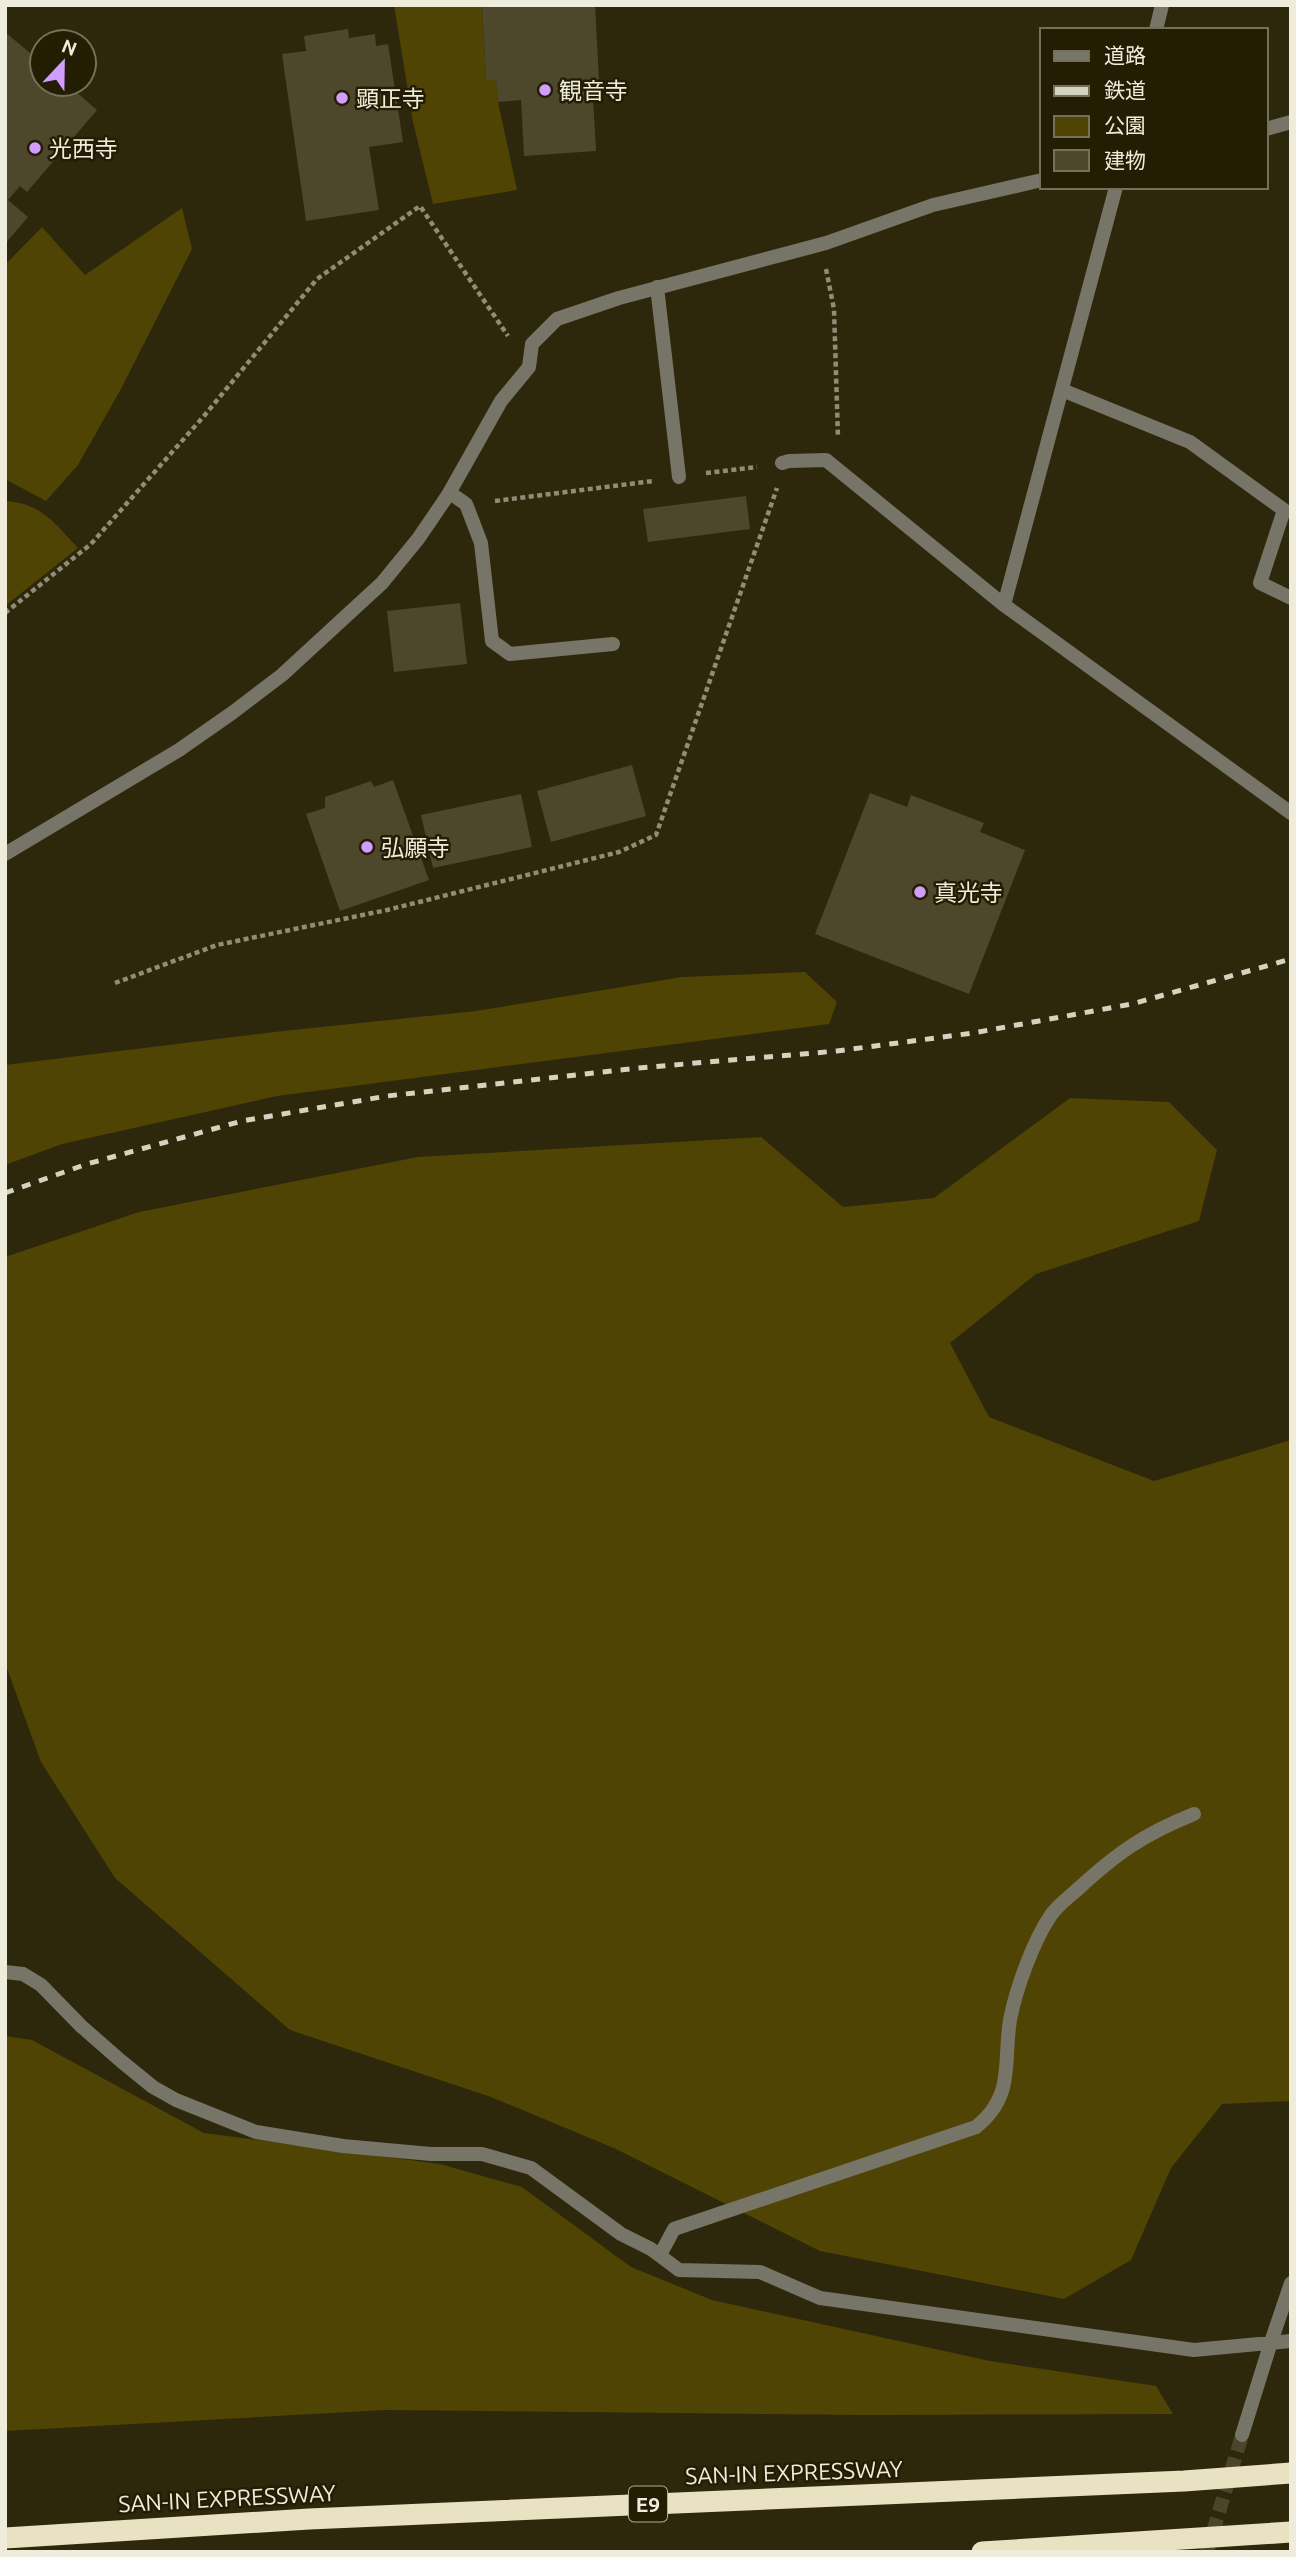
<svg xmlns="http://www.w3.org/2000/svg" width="1296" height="2557" viewBox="0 0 1296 2557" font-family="Ubuntu,'Noto Sans JP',sans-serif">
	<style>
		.green { fill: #4f4404 }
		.building { fill: #4d482c }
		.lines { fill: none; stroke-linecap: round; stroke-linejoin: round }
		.tertiary-tunnel { stroke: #4a452b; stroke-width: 14; stroke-dasharray: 14 7; stroke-linecap: butt }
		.path { stroke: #918c77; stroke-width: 4.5; stroke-dasharray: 5 3.5; stroke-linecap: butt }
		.minor { stroke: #777468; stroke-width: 14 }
		.tertiary { stroke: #777468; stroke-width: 14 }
		.motorway { stroke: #e8e2c2; stroke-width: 21 }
		.rail { stroke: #d5d2c1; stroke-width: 5; stroke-dasharray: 9 9; stroke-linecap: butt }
		.poi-dot { fill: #d19dfe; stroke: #231d03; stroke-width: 2.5 }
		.labels { text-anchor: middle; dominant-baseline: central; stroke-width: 5; stroke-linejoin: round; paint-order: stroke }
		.shield { fill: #231d03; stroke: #b2ae9b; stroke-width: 2 }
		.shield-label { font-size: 21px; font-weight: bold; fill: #efecdc }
		.poi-label { font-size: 23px; fill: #efecdc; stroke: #231d03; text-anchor: start }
		.street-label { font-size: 23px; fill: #efecdc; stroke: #231d03 }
	</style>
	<rect width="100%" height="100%" fill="#2d270c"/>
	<path class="green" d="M394 5H482L486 80H496L498 102 517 190 433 204 413 122Z
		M182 208 192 249 122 387 78 465 46 501 5 479V265L42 227 85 275Z
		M5 501C43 504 53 522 78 548L5 606Z
		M805 972 837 1002 829 1024 277 1096 62 1144 5 1165V1065L283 1031 476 1011 682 977Z
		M1070 1098 1169 1102 1217 1150 1199 1221 1036 1274 950 1343 989 1417 1154 1481 1291 1440V2101L1222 2104 1171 2168 1131 2260 1064 2299 820 2251 616 2149 491 2097 290 2030 115 1878 41 1762 5 1663V1257L139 1212 418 1157 761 1137 843 1207 934 1198Z
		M5 2036 32 2040 204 2133 440 2164 522 2187 631 2267 712 2300 990 2361 1156 2386 1173 2414 866 2415 385 2410 5 2431Z"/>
	<path class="building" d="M482 5H595L599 80 592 81 596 151 524 156 521 100 498 102 496 80H486Z
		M348 29 349 38 375 34 376 46 388 44 403 142 369 147 379 210 306 221 282 54 306 51 304 36Z
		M5 32 42 63V84H67L97 110 27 192 20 186 8 200 28 217 5 244Z
		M746 496 750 529 648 542 643 509Z
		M460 603 467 664 394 672 387 611Z
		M632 765 646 816 551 842 537 791Z
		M393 780 429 880 340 911 306 814 325 808V797L371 781 374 787Z
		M870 793 907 807 911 795 984 823 980 832 1025 850 969 994 815 934Z
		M521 794 532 847 433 868 421 815Z"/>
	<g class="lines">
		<path class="tertiary-tunnel" d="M1207 2552 1242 2435"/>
		<path class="path" d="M826 269 834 309 838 438
			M706 473 757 467
			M495 501 653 481
			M5 613 91 544 204 416 317 279 420 206 508 336
			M115 983 217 945 387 910 619 852 656 835 777 488"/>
		<path class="minor" d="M1156 30 1162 5
			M1266 129 1291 122
			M657 287 679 477
			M1062 390 1190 442 1284 510 1260 583 1291 598
			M782 463 789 461 826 460 1004 605 1291 813
			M450 493 466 504 481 543 492 641 510 654 613 644
			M1004 605 1116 187
			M5 854 179 750 232 713 282 675 382 583 418 539 448 495 501 401 529 367 532 344 557 319 619 298 826 243 933 205 1042 180
			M5 1972 23 1974 41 1985 81 2026 121 2061 153 2087 176 2100 256 2132 343 2146 431 2154H482L531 2168 621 2234 651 2249 679 2270 760 2272 820 2298 1194 2350 1291 2341
			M660 2255 674 2229 976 2127C1015 2096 1003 2063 1010 2020 1016 1989 1033 1941 1051 1915 1058 1905 1069 1897 1078 1889 1117 1853 1144 1834 1194 1814
			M1271 2342 1291 2283"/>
		<path class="tertiary" d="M1242 2435 1271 2342"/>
		<path class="motorway" d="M5 2538 309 2519 1184 2481 1291 2473
			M982 2552 1291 2532"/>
		<path class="rail" d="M5 1193 87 1164 242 1121 387 1096 638 1068 837 1051 973 1033 1132 1004 1291 959"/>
	</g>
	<g class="poi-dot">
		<circle cx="545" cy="90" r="7"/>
		<circle cx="342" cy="98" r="7"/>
		<circle cx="35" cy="148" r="7"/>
		<circle cx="367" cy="847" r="7"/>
		<circle cx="920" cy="892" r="7"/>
	</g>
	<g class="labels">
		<rect class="shield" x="629" y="2486.5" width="38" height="35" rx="5"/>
		<g class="shield-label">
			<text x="648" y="2504">E9</text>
		</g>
		<g class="poi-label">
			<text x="559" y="90">観音寺</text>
			<text x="356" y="98">顕正寺</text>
			<text x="49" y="148">光西寺</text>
			<text x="381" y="847">弘願寺</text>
			<text x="934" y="892">真光寺</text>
		</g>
		<g class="street-label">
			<text transform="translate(794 2472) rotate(-2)">SAN-IN EXPRESSWAY</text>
			<text transform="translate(227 2498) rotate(-3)">SAN-IN EXPRESSWAY</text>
		</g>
	</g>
	<rect width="1296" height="2557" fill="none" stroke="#efecdc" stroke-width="14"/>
	<rect x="1040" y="28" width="228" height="161" fill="#231d03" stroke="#75705a" stroke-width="2"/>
	<rect x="1054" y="51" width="35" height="10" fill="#777468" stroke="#75705a" stroke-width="2"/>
	<text x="1104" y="63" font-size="21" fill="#efecdc">道路</text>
	<rect x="1054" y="86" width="35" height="10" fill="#d5d2c1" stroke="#75705a" stroke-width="2"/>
	<text x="1104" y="98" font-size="21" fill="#efecdc">鉄道</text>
	<rect x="1054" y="116" width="35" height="21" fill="#4f4404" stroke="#75705a" stroke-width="2"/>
	<text x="1104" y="133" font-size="21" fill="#efecdc">公園</text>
	<rect x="1054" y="150" width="35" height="21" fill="#4d482c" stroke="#75705a" stroke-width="2"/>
	<text x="1104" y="168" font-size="21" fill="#efecdc">建物</text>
	<g transform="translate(63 63) rotate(22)"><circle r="33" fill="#231d03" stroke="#75705a" stroke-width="2"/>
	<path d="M0-5L12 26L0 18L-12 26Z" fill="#d19dfe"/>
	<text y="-10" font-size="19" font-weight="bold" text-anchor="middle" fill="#efecdc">N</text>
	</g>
</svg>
